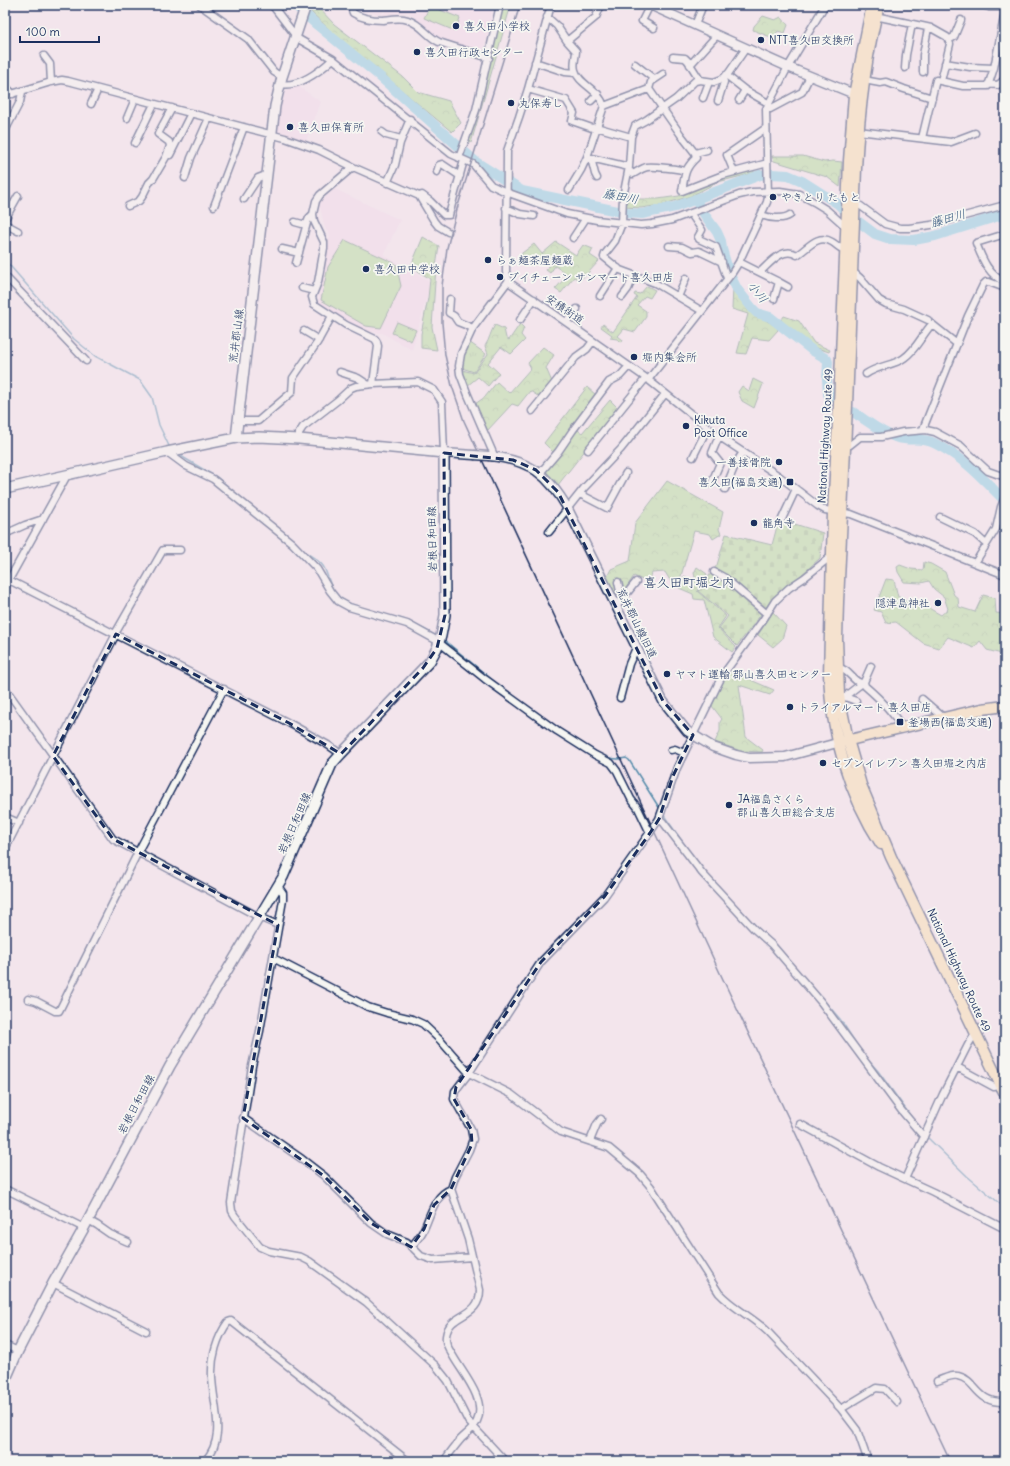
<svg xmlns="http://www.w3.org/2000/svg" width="1010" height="1466" viewBox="0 0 1010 1466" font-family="Delius,'Klee One',sans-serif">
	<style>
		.built { fill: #f1d9e8 }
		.green { fill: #afdb98; stroke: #65857b }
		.forest { fill: url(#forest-crowns); stroke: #65857b }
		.cemetery { fill: url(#cemetery-stones); stroke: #65857b }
		.park { fill: url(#park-tufts); stroke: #65857b }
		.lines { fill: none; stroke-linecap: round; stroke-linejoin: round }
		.stream { stroke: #588dac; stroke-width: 1.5 }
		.river { stroke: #80cbe0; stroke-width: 10 }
		.minor-casing { stroke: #1b2f5e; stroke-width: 9 }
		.tertiary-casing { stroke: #1b2f5e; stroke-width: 11 }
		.secondary-casing { stroke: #1b2f5e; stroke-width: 12 }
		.primary-casing { stroke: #1b2f5e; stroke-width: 13 }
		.trunk-casing { stroke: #1b2f5e; stroke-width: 13 }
		.minor { stroke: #f6f6f2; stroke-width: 6 }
		.tertiary { stroke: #f6f6f2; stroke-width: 8 }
		.secondary { stroke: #f6f6f2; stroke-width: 9 }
		.primary { stroke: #f8deab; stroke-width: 10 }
		.trunk { stroke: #f8deab; stroke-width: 10 }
		.rail { stroke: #1b2f5e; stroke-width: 1.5 }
		.tertiary-bridge-casing { stroke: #1b2f5e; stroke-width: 11; stroke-linecap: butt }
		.tertiary-bridge { stroke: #f6f6f2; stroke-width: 8 }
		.marked { fill: none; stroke: #1b2f5e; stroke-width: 3; stroke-dasharray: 8 5; stroke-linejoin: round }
		.poi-dot { fill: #1b2f5e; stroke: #f6f6f2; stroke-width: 1.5 }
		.labels { text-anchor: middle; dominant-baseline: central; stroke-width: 3.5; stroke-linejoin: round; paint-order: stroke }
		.poi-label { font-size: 11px; fill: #1b2f5e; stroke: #f6f6f2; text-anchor: start }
		.street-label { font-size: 11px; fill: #1b2f5e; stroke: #f6f6f2 }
		.water-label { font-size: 12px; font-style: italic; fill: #34567e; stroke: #f6f6f2 }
		.quarter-label { font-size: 13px; fill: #1b2f5e; stroke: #f6f6f2 }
	</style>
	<defs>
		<pattern id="forest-crowns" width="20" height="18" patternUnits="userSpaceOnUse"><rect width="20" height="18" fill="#afdb98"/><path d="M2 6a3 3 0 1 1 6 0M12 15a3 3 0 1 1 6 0" fill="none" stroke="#96bc85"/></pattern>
		<pattern id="cemetery-stones" width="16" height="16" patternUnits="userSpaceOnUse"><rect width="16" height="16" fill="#afdb98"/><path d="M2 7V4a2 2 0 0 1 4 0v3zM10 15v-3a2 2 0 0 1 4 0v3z" fill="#96bc85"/></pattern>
		<pattern id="park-tufts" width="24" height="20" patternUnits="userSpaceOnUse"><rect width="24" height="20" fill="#afdb98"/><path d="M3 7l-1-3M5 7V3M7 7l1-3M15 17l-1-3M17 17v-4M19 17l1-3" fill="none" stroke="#96bc85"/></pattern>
	</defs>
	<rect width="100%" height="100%" fill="#f3e5ec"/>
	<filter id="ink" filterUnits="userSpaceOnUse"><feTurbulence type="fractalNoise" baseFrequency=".025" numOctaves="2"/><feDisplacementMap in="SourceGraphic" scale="8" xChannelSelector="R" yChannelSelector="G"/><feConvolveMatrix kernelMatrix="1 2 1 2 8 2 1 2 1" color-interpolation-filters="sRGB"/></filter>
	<g filter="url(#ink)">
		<path class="built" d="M355 5H386L382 15 358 10Z
			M388 5H494L483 52 434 36 409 12 383 15Z
			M298 86 321 102 306 141 275 133 279 110 285 91Z
			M335 189 400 220 384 255 431 282 412 350 382 333 365 331 318 303 330 235 325 228 319 203Z"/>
		<path class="green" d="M430 6 460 18 455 31 424 18Z
			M345 240 396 264 401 286 381 328 366 326 321 300 328 267Z
			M397 322 416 330 411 341 392 333Z"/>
		<path class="forest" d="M312 5H316L334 24 403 77 418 92 449 101 461 123 452 132 337 37 309 10Z
			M503 5H511L471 143 465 140Z
			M763 16 775 20 781 17 788 25 785 33 778 31 773 38 753 30 754 26Z
			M772 156H803L824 162 833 161 842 162 840 187 827 177 774 161Z
			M754 169V173L718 182 691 196 661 205 641 208 624 207 625 199H658L679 196 700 185 726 176Z
			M423 237 439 246 436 267 432 327 437 350 421 348V334L428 298 430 279 411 266Z
			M556 242 576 255 583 245 593 249 590 255 599 261 587 274 579 280 574 277 561 293 555 289 568 275 555 266 550 273 546 270 550 264 538 258 534 263 520 257 522 253 534 244 542 254Z
			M647 286 655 290 650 298 645 296 637 305 646 311V317L635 332 624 329 618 336 623 340 622 342 617 339 610 338 612 335 601 327 603 324 613 332 637 297 634 295 635 293 640 294Z
			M733 287 741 300 757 315 777 327 778 330 769 340 752 338 746 354 737 353 748 314 732 309Z
			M784 316 799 321 814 343 830 350 829 352 817 348 810 347 778 320 782 319Z
			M520 324 524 328 521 335 525 340 511 354 501 347 488 363 499 373 488 386 478 377 467 386 462 370 474 373 488 354 485 346C490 339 490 332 495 325L504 329 506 338 509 340Z
			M543 347 554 355 546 368 552 382 541 398 530 391 518 406 512 404 487 431 475 404 485 397 497 382 509 393 531 368 528 363Z
			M753 379 763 384 754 408 742 401 738 392 742 386 749 391Z
			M587 387 596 395 575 428 582 433 610 400 618 408 558 485 543 471 553 452 544 443Z
			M667 481 723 512 719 529 721 534 713 539 710 534 694 531 679 583 671 582 665 572 652 573 649 583 634 576 617 601 606 579 611 569 630 561 635 523Z
			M924 562 931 564 945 572 954 595 958 598 959 607 975 612 983 595 995 598 996 613 1005 614V655L987 650 980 641 974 648 948 637 939 648 923 643 896 622 886 623 881 612 874 610 886 579 894 580 898 597 904 598 908 603 925 606 941 615 948 609 944 597 934 589 929 581 921 583 904 582 898 572 897 567 900 565 911 569 923 570Z
			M697 567 707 574 697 591 726 616 718 628 736 647 732 652 713 637 704 600 694 599 693 594 679 588 684 576 696 581 694 573Z
			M773 612 786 626 782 639 773 647 758 635Z
			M731 669 743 673 753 681 774 690 770 695 739 685 746 737 763 750 762 752 741 751 715 742 720 731V722L722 719 712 706 720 687Z"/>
		<path class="cemetery" d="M779 519 823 533 820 558 799 577 784 587 771 601 737 646 719 628 728 616 698 591 717 565 726 534 772 545Z"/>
		<path class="park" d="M469 342 486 354 474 372 462 368 465 347Z"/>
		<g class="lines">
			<path class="stream" d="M5 260 74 339 95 356 140 380 152 397 159 425 169 446
				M179 455 218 478 269 521
				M303 551C309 555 319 560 323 566 329 575 329 589 338 596 352 609 386 613 405 620
				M414 624 437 636
				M444 640 506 691
				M581 743C597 752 607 762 626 758L629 760 660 809
				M663 814 687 848
				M700 866 707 874
				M814 989 840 1019 863 1054 878 1071 918 1126
				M927 1137 967 1176 1005 1208"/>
			<path class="river" d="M295 5 317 25 378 75 476 162 522 191 627 213 642 214 675 207 760 175 772 174 788 175 802 181 838 204 847 213 875 234 890 239 914 240 935 236 1005 214
				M695 199 704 214 717 232 721 241 722 249 729 273 737 289 753 309 757 313 770 317 813 351 827 359 828 362 827 379 828 394 830 398
				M853 412C866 420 880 432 895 437 908 442 922 437 934 443 965 458 981 477 1005 501"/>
			<defs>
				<path id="minor" d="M200 5 248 39 274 72 282 77
					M272 5 295 35
					M350 5 353 13C361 18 374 20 383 20 392 19 400 17 408 20 421 24 427 36 439 42L489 58
					M551 5 528 89 519 117 507 151 506 272 508 278 510 283 646 378 720 437 779 476 818 506 825 510 851 514 1005 575
					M650 5 642 21 654 28
					M982 5 989 7H1005
					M875 16 922 26 931 28 947 37 950 44 941 81
					M547 17 557 26 567 41
					M695 25 703 5
					M295 37 333 59 451 154 473 164 491 185 506 192 567 214 597 220 641 225 652 224 672 220 739 195 752 192 780 191 799 194 814 202 827 210 846 227
					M948 40 954 37 961 20
					M44 56 50 64 51 82
					M673 57 685 58 688 61 700 80
					M535 62 565 72 576 73
					M945 63 970 67 994 68
					M635 64 654 79
					M690 65 717 35
					M905 68 906 55 912 24
					M923 72V55L928 28
					M726 75 745 90 768 103
					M864 80 880 83 886 82 904 89 932 98
					M280 84C299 88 320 71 333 59
					M988 84 998 85 1004 80
					M5 86 13 94
					M528 89 566 100 574 113 572 121 592 128 596 127 631 137 629 167 623 197 622 223 615 241 605 254 604 257 620 270 655 283 702 311
					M649 89 681 135 695 153 707 150
					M5 96 51 82 62 80 68 81 285 138 319 150 353 167 419 196 434 221 438 226 448 232
					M703 98 709 82
					M739 100 745 90
					M591 101 598 94
					M718 101 724 82 723 78
					M91 104 98 89
					M604 106 649 89 651 82 663 74
					M766 109H770L802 92 810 76
					M127 118 135 99
					M5 131 20 102 22 92
					M858 131 951 142 975 133
					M382 132 386 135 401 139
					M631 137 635 126 646 120 676 99 695 81 700 80 714 82 722 79 728 74 746 48
					M922 138 936 80 963 86H988L994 68 1005 12
					M135 143 154 104
					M170 155 191 113
					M587 157 629 167
					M459 158 476 110 500 5
					M591 158 595 174 597 178
					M353 167 320 195 316 201 313 214 314 221 324 242V248L318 282 312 297 314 304 346 325 375 339 377 342 378 346 373 384
					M629 170 633 174C637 172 642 168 647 167 652 166 681 169 685 171
					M437 172 439 165 442 164 460 176
					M734 172 727 155 766 128
					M185 178 191 158 209 118
					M387 183 395 165 400 143 410 119
					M569 190 581 170 587 157 604 106C599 89 578 84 575 70 573 63 576 57 576 51L567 41 596 17 601 5
					M682 191 723 175 764 164
					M682 191C685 175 684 169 696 158L695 153
					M419 196 422 195 430 201 444 215H449L464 160
					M244 199 258 178 266 175
					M854 201 885 224 900 228H909L931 225 1005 205
					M128 206 139 201 142 197 149 183 153 179 166 157 170 146 169 142 158 134 159 132 172 108
					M214 206 244 127
					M506 208 520 214 534 216
					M691 214 702 230 698 237 699 239 716 247 727 278
					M761 215C769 218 783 220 790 215
					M5 219 18 196
					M295 222 306 225
					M5 224 18 231
					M1005 234 976 243C982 258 988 275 1005 282
					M573 238 586 218
					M669 246 682 247 692 252 699 251 722 262
					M282 249 299 253
					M739 262 779 282 774 299
					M296 263 307 223 309 218 313 214
					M852 271 860 278 879 300 886 304 904 309 928 320
					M760 272C770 263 783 246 797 255 808 248 818 233 832 242 837 245 840 249 845 250
					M5 276 86 361
					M779 282 788 287
					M302 288 314 291
					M600 296 618 268
					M622 297 628 289 634 275
					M678 297 686 278
					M450 299 449 313 454 316 458 322 473 328
					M520 320 534 299
					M566 322 577 309
					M304 331 319 340
					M340 372 358 378 367 384
					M866 374C877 366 895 365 904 358 916 350 922 335 932 324L957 344
					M648 380 732 273 739 262 767 202 768 196 766 109 788 67 825 5
					M532 411 576 357 587 349 593 341
					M238 421H258L292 392 293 378 317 343 332 316
					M923 429 968 316 983 285 986 282H989L1005 288
					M299 439V433L303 427 338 400 351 388 356 386 373 384 418 382 434 390 442 402 444 453
					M845 447 850 445 860 437H881L903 432 926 430 935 432 961 446 988 471 1005 477
					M588 450 646 378
					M167 452 186 466 213 479 292 543 317 569 330 591 338 601 349 607 407 624 436 640 485 679 557 731 595 755 611 763 617 771 631 799 638 808 650 833
					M492 457 493 453 468 395 460 374 459 366 461 354 473 328 509 280
					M693 457 708 427
					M540 473 558 452 573 430 609 382 620 376 629 366
					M711 484 720 463 712 453 719 436
					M725 489 736 463 743 452
					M580 494 607 508 626 473
					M940 517 975 534 986 544
					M782 519 796 489
					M549 532 584 488 621 449 665 394
					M5 534 25 525 43 519
					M975 563 996 529 1001 507 1005 497
					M714 572 725 578 767 614
					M9 580 289 723 328 745 341 754
					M618 582 622 600
					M5 587 65 479 66 475
					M616 607 636 582
					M115 634 163 550H180
					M871 666 864 682 865 686C879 698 893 711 902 728
					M838 668C849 668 854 685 864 683
					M5 688 113 839 259 917 278 925
					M845 697 856 701
					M847 697 848 694 861 684
					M620 698 629 664 636 648
					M922 699 944 718
					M671 750 675 749 684 753
					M5 817 19 823
					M659 819 663 822 702 873 754 929 772 945 821 1002 901 1110 924 1137
					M5 849 116 634
					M278 886 283 893V900L260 1031 252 1066 237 1163 231 1203 232 1211 235 1216 260 1247 269 1251 301 1257 309 1261 366 1302 436 1366 448 1381 468 1421 505 1461
					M273 958 368 1007 387 1013 412 1019 423 1024 440 1040 469 1073 511 1094 561 1132 609 1148 640 1174 651 1187 719 1293C733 1308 752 1317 767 1331L841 1409 857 1430 868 1461
					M28 999 36 1001 55 1011H59L141 846 224 689
					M957 1067 994 1087 1001 1086
					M243 1118 302 1159 324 1176 371 1223 387 1234 407 1242 421 1256 433 1260 472 1257
					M800 1124 879 1167 933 1192 1005 1229
					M590 1141 597 1124 601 1119
					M905 1179 943 1094 968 1045 975 1034
					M5 1189 84 1228
					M88 1220 97 1225 110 1234 128 1242
					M411 1247C415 1242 420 1237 423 1231 430 1217 434 1195 451 1189
					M53 1283 146 1331
					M5 1345 18 1351
					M937 1381C944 1379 951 1374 958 1376 977 1380 975 1403 1005 1402
					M841 1409 876 1388 885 1389 897 1402
					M205 1461C227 1437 213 1406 212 1377 211 1358 217 1337 228 1322L231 1321 408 1461
					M444 1461C449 1454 455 1446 461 1439 466 1434 474 1429 477 1421 487 1400 463 1374 453 1356 449 1349 445 1344 446 1336 449 1312 480 1319 480 1290L468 1239 451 1189 455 1177 469 1150 473 1139 471 1129 454 1099 455 1091 469 1073 541 962 604 897 653 828 659 819 677 768 722 676 763 620 775 601 789 588 804 578 829 558 832 557"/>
				<path id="tertiary" d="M650 5 788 67 859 96
					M444 453 474 455
					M489 456C530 460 548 474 568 509L663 701 687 731 713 747 736 755 749 758 785 757 837 743
					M5 579 9 580"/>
				<path id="secondary" d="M236 438 275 106 282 77 306 5
					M5 489 167 452 236 438 259 437 299 439 444 453 445 615 441 636 437 648 430 661 341 754 332 764 283 877 170 1066 84 1228 53 1283 18 1351 5 1381"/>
				<path id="primary" d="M841 742 982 709 1005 706"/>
				<path id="trunk" d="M872 5 854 95 849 161 839 404 833 512 829 675C831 733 849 795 881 844
					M879 5C865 58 859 113 856 168L847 405 838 602 837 639 839 696 848 740 861 785 891 857 1005 1094"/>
			</defs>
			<use href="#minor" class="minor-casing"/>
			<use href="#tertiary" class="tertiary-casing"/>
			<use href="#secondary" class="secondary-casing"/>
			<use href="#primary" class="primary-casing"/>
			<use href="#trunk" class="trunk-casing"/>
			<use href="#minor" class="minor"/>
			<use href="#tertiary" class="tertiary"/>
			<use href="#secondary" class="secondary"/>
			<use href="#primary" class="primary"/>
			<use href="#trunk" class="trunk"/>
			<path class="rail" d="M520 5 457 209 447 248 442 286V323L445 355 452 386 464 421 720 973 950 1461"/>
			<defs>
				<path id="tertiary-bridge" d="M474 455 489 456"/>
			</defs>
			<use href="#tertiary-bridge" class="tertiary-bridge-casing"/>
			<use href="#tertiary-bridge" class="tertiary-bridge"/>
		</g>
	</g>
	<path d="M0 0H1010V1466H0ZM444 453 513 460 536 470 558 492 663 701 693 735 673 776 659 819 650 833 604 897 541 962 456 1087 454 1099 471 1129 472 1144 451 1189 434 1205 424 1229 411 1247 371 1223 324 1176 243 1118 278 925 113 839 53 756 116 634 289 723 341 754 423 668 437 648 445 615Z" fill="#f3e5ec" fill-opacity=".55" fill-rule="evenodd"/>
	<path class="marked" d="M444 453 513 460 536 470 558 492 663 701 693 735 673 776 659 819 650 833 604 897 541 962 456 1087 454 1099 471 1129 472 1144 451 1189 434 1205 424 1229 411 1247 371 1223 324 1176 243 1118 278 925 113 839 53 756 116 634 289 723 341 754 423 668 437 648 445 615Z"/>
	<g class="poi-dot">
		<circle cx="456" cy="26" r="4"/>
		<circle cx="761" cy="40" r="4"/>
		<circle cx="417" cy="52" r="4"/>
		<circle cx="511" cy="103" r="4"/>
		<circle cx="290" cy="127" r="4"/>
		<circle cx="773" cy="197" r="4"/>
		<circle cx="488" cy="260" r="4"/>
		<circle cx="366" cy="269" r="4"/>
		<circle cx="500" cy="277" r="4"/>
		<circle cx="634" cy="357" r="4"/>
		<circle cx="686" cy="426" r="4"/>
		<circle cx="779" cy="462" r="4"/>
		<rect x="786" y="478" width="8" height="8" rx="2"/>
		<circle cx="754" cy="523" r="4"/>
		<circle cx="938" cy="603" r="4"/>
		<circle cx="667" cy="674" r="4"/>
		<circle cx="790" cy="707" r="4"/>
		<rect x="896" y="718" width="8" height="8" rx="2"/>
		<circle cx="823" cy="763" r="4"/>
		<circle cx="729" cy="805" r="4"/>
	</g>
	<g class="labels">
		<g class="poi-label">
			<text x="464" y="26">喜久田小学校</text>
			<text x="769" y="40">NTT喜久田交換所</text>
			<text x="425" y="52">喜久田行政センター</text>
			<text x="519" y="103">丸保寿し</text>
			<text x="298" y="127">喜久田保育所</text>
			<text x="781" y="197">やきとり たもと</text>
			<text x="496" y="260">らぁ麺茶屋麺蔵</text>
			<text x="374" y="269">喜久田中学校</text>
			<text x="508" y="277">ブイチェーン サンマート喜久田店</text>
			<text x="642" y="357">堀内集会所</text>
			<text x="694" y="420">Kikuta<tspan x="694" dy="13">Post Office</tspan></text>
			<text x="771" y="462" text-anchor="end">一善接骨院</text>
			<text x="782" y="482" text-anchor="end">喜久田(福島交通)</text>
			<text x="762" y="523">龍角寺</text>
			<text x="930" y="603" text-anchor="end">隠津島神社</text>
			<text x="675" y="674">ヤマト運輸 郡山喜久田センター</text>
			<text x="798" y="707">トライアルマート 喜久田店</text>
			<text x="908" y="722">釜場西(福島交通)</text>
			<text x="831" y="763">セブンイレブン 喜久田堀之内店</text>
			<text x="737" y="799">JA福島さくら<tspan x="737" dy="13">郡山喜久田総合支店</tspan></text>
		</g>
		<g class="street-label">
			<text transform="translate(565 309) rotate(35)">安積街道</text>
			<text transform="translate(236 336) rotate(-83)">荒井郡山線</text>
			<text transform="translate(825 436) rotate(-87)">National Highway Route 49</text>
			<text transform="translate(432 539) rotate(-91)">岩根日和田線</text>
			<text transform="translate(637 623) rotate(64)">荒井郡山線旧道</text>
			<text transform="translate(294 823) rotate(-66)">岩根日和田線</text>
			<text transform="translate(959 970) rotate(65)">National Highway Route 49</text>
			<text transform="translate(136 1104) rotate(-62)">岩根日和田線</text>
		</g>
		<g class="water-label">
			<text transform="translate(621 196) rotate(11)">藤田川</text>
			<text transform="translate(948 218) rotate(-16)">藤田川</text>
			<text transform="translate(758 292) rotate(51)">小川</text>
		</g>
		<g class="quarter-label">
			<text x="689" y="582">喜久田町堀之内</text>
		</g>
	</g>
	<rect width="1010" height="1466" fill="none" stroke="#f6f6f2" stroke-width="20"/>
	<rect x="10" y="10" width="990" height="1446" fill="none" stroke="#1b2f5e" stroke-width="1.5" filter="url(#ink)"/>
	<path d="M20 36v6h79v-6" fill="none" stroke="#1b2f5e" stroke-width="2"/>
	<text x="26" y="36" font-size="12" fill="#1b2f5e" stroke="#f6f6f2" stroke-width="3" paint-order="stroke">100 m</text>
</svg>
